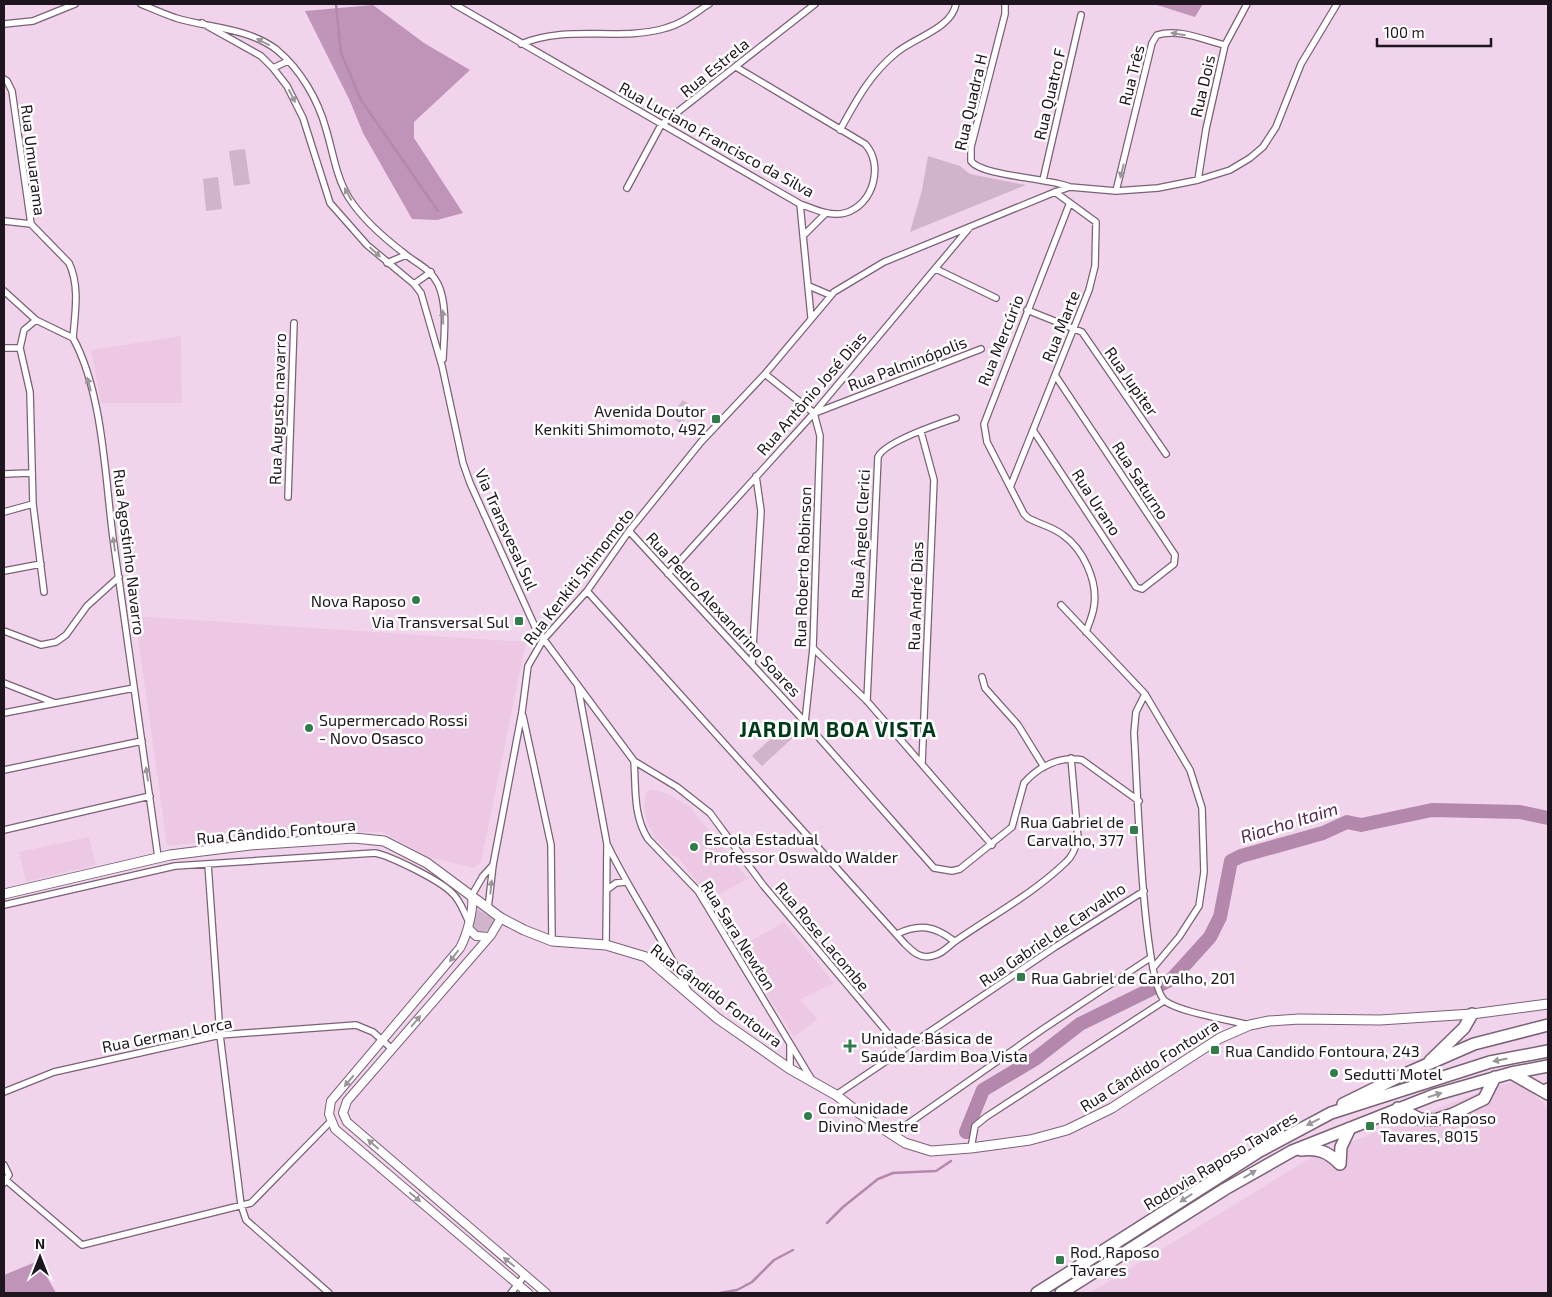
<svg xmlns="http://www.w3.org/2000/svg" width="1552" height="1297" viewBox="0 0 1552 1297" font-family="'Exo 2',sans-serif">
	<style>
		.built { fill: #ecc8e5 }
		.green { fill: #d1b3cb }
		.forest { fill: #c094b9 }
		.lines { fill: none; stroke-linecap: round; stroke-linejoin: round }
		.stream { stroke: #b388ac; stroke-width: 2.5 }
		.river { stroke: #b388ac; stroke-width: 14 }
		.minor-casing { stroke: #7a6176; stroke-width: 8 }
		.tertiary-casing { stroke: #7a6176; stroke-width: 10 }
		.secondary-casing { stroke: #7a6176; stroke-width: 11 }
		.motorway-casing { stroke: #7a6176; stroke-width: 14 }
		.minor { stroke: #fff; stroke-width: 5.5 }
		.tertiary { stroke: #fff; stroke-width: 8 }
		.secondary { stroke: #fff; stroke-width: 9 }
		.motorway { stroke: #fff; stroke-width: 11 }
		.oneway { fill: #9a969a }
		.poi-dot { fill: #307c4b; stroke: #fff; stroke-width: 2 }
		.labels { text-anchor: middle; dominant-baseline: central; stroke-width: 5; stroke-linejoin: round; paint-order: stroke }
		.street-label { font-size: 16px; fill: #1f151e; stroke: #fff }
		.poi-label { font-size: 16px; fill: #1f151e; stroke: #fff; text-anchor: start }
		.water-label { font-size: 18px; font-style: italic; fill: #5b2655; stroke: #fff }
		.district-label { font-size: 21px; font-weight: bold; letter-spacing: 1px; fill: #003a19; stroke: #fff }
	</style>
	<rect width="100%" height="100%" fill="#f1d4ec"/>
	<path class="built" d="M181 336 182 403H101L91 350Z
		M135 616 526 642 481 862 474 868 428 857 382 832 285 833 167 846Z
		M650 789 669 794 690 807 748 879 710 899 678 857 673 856 656 839 648 825 644 807 646 793Z
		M89 837 96 865 26 882 19 852Z
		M784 922 834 983 800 1000 818 1019 794 1037 738 948Z
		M1517 1081 1548 1107V1293H1090L1312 1157 1490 1088Z"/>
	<path class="green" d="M245 149 250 184 234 186 229 151Z
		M928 156 960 166 970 174 1026 185 910 232 922 190Z
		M218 177 222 209 206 211 203 179Z
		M683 400 694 408 681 424 670 416Z
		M788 723 797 734 762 766 752 756Z
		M477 909 495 920C491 928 487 934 478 931L473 925Z"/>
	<path class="forest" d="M1154 4H1203L1195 17Z
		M373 5 424 43 470 70 414 122V138L463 213 437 220 412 219 363 133 350 101 305 11Z
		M38 1261 56 1293H4V1275Z"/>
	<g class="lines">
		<path class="stream" d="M336 4 341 53 361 100 438 211
			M827 1223 843 1207 878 1179 893 1173 936 1171 951 1161
			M720 1293 737 1290 752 1282 774 1260 793 1250"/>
		<path class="river" d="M966 1132 983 1090 1035 1059 1080 1024 1172 979 1210 937 1220 917 1231 861 1241 856 1323 833 1347 822 1361 825 1432 810 1520 812 1548 818"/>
		<defs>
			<path id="minor" d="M141 4C153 9 164 14 176 18 209 28 249 28 277 50 301 70 318 100 326 129 333 152 336 177 349 198 363 220 384 238 405 254 417 264 430 268 438 284 448 305 444 336 443 359
				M454 4 800 204C814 209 830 217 845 213 874 205 884 164 865 144L736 67
				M1005 4V14L971 147V161C981 176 1049 178 1070 187
				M202 23 261 56 273 68 287 86 303 118 330 203 367 245 414 284 421 293 442 366 463 463 470 483 536 629 634 761 677 787 710 813 763 885 903 1051
				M4 24 33 21 75 4
				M521 44C568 24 619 42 666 28 682 24 695 13 709 4
				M273 68 288 61
				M4 79 7 81 12 91 31 224
				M840 130C856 101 870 74 896 53 915 37 951 29 956 4
				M1043 180 1081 15
				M1198 180 1206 129 1225 45 1247 4
				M627 188 661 125 815 4
				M1116 191 1152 43 1157 35C1178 28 1204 40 1225 45
				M800 204 811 317
				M1069 205 984 424 987 442 1024 514 1028 518C1039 524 1053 527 1063 535 1083 549 1098 581 1094 606 1093 615 1089 623 1086 632
				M4 221 31 224
				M31 224 69 263C80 286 75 313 73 338
				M805 234 826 213
				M387 263 406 255
				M936 269 996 298
				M414 284 431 272
				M809 286 830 295
				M4 291 36 320 73 338C103 393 105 477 113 538 128 645 144 751 158 857
				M1027 310 1082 332 1166 454
				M36 320 24 330 20 348 30 392 33 504 44 592
				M4 348H20
				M765 374 814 413
				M815 413 981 349
				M1033 430 1136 587 1142 589 1174 564 1175 555 1055 375
				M921 432 934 480 922 764
				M4 474 31 473
				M1011 485 1089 290 1095 266 1096 222 1055 192
				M288 497 294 323
				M4 512 33 504
				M629 531 805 722 934 868 952 871 960 869 1012 827 1024 783C1039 766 1060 756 1082 760L1139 801
				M4 571 41 564
				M668 574 814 413 970 227
				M587 591 905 944C913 952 920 959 932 956 943 954 948 946 957 940 993 915 1034 893 1066 862 1073 856 1076 847 1078 838L1071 758
				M1061 605 1145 694 1190 770 1202 808 1204 872 1199 906 1179 937 1153 968
				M4 631 41 645 56 642 66 635 87 606 119 577
				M813 648 867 701 992 845
				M752 664 761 511 756 476
				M982 677 985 688 1018 725 1044 767
				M4 683 55 703
				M578 687 607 844 606 945
				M1145 694 1136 712 1134 733C1137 773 1142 981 1165 1001 1179 1012 1230 1020 1249 1025
				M867 701 878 457C884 442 941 423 956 418
				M4 713 134 688
				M523 716 551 845 552 941
				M805 722 813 648 820 436 814 413
				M634 761C636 788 633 816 648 839L698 891 812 1080
				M4 770 142 741
				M4 830 150 796
				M608 846C632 896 665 941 688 991
				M208 864 220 1035 241 1205 246 1220 329 1293
				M608 889 616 883 626 882
				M472 895 483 876 493 865
				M4 905 175 866 375 853C391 856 441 881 452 893 460 900 463 910 468 920
				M488 909 493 865 522 712 528 666 543 640 587 591 629 531 701 442 765 374 834 292 884 262 1055 192 1070 187 1116 191 1158 188 1198 180 1230 170 1250 158 1263 147 1276 127 1301 64 1337 4
				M897 934C919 923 935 926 954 941
				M650 960 661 957 665 949
				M790 1069V1046
				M4 1092 54 1072 220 1035 356 1025 373 1032 392 1049
				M836 1095 1055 947 1144 891
				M892 1135 1043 1029 1150 958
				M971 1148 975 1126 986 1117 1164 1001
				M4 1165 9 1175 4 1183
				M7 1181 82 1245 251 1203 330 1122
				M511 1293 525 1275"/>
			<path id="tertiary" d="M472 895C474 910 467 935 460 948L331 1101 329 1114 335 1129 528 1293
				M501 918 491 935 347 1101 343 1113 347 1122 546 1293
				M468 928 476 936 488 937"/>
			<path id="secondary" d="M4 894 170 855 250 845 354 838 384 841 427 863 501 918 524 930 552 941 606 945 646 957 717 1018 790 1069 836 1095 859 1113 905 1143 931 1151 971 1148 1030 1140 1067 1130 1112 1108 1220 1038 1250 1025 1269 1021 1299 1019 1380 1020 1472 1014 1548 1004"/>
			<path id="motorway" d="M1430 1061 1464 1028 1472 1014
				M1511 1073 1548 1094V1089
				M1343 1104 1396 1078 1474 1044 1548 1025
				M1398 1108 1420 1119 1435 1120 1453 1114 1484 1099 1495 1077
				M1301 1150C1319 1148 1328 1152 1340 1164
				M1340 1164 1341 1147 1350 1128
				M1037 1293 1258 1152 1331 1113 1490 1062 1548 1051
				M1061 1293 1225 1189 1292 1151 1434 1095 1511 1073 1548 1066"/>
		</defs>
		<use href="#minor" class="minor-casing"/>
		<use href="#tertiary" class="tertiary-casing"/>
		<use href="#secondary" class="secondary-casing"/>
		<use href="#motorway" class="motorway-casing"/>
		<use href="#minor" class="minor"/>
		<use href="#tertiary" class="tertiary"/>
		<use href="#secondary" class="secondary"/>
		<use href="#motorway" class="motorway"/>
	</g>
	<defs><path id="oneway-solid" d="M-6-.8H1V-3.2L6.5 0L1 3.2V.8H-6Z" transform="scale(1.25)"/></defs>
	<g class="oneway">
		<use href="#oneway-solid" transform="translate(1178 34) rotate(-171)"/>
		<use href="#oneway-solid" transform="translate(263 42) rotate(-153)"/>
		<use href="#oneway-solid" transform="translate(292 96) rotate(63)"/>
		<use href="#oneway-solid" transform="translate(1122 171) rotate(104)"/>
		<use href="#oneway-solid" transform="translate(348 194) rotate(-119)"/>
		<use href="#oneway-solid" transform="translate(375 252) rotate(42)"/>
		<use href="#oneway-solid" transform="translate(443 317) rotate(-92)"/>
		<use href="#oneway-solid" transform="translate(89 384) rotate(-105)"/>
		<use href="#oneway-solid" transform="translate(114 544) rotate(-98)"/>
		<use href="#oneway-solid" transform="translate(147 774) rotate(-98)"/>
		<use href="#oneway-solid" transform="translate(491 887) rotate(-84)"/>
		<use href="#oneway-solid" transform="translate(454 956) rotate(128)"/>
		<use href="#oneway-solid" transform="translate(416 1021) rotate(-50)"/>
		<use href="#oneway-solid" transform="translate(1500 1060) rotate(169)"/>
		<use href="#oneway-solid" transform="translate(349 1081) rotate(130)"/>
		<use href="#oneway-solid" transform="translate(1435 1095) rotate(-18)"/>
		<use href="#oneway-solid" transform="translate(1313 1122) rotate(153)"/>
		<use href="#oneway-solid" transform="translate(373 1144) rotate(-139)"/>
		<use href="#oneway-solid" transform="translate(1250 1174) rotate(-31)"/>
		<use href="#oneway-solid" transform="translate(415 1197) rotate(40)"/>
		<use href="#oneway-solid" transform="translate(1186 1198) rotate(147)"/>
		<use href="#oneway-solid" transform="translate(509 1262) rotate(-140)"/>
	</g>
	<g class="poi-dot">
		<rect x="711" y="414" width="10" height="10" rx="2.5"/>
		<circle cx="416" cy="600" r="5"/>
		<rect x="514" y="616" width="10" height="10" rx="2.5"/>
		<circle cx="309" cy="728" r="5"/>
		<rect x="1129" y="825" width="10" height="10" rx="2.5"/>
		<circle cx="694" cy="847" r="5"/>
		<rect x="1016" y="972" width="10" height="10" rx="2.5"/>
		<path d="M847.5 1038.5h5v5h5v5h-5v5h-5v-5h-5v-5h5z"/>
		<rect x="1210" y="1045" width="10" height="10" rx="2.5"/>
		<circle cx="1334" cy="1073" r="5"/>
		<circle cx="808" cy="1116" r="5"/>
		<rect x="1365" y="1121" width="10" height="10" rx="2.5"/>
		<rect x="1055" y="1255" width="10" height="10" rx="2.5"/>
	</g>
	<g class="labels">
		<g class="street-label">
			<text transform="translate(714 67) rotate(-39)">Rua Estrela</text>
			<text transform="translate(1131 75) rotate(-76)">Rua Três</text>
			<text transform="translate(1202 86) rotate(-77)">Rua Dois</text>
			<text transform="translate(1049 94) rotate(-77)">Rua Quatro F</text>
			<text transform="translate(970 102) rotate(-77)">Rua Quadra H</text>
			<text transform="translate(717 139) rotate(29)">Rua Luciano Francisco da Silva</text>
			<text transform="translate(34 160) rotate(83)">Rua Umuarama</text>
			<text transform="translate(1060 326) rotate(-68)">Rua Marte</text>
			<text transform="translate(1000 340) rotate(-68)">Rua Mercúrio</text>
			<text transform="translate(907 363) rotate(-21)">Rua Palminópolis</text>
			<text transform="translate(1132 381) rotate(55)">Rua Jupiter</text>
			<text transform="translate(811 393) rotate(-49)">Rua Antônio José Dias</text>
			<text transform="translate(277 409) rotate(-88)">Rua Augusto navarro</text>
			<text transform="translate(1141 480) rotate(57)">Rua Saturno</text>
			<text transform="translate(1097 502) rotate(57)">Rua Urano</text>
			<text transform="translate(507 529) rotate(66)">Via Transvesal Sul</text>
			<text transform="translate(860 534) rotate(-87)">Rua Ângelo Clerici</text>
			<text transform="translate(130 552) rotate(83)">Rua Agostinho Navarro</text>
			<text transform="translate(802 567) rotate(-88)">Rua Roberto Robinson</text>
			<text transform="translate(578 576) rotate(-52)">Rua Kenkiti Shimomoto</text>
			<text transform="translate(915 596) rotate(-88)">Rua André Dias</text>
			<text transform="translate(724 614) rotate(47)">Rua Pedro Alexandrino Soares</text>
			<text transform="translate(276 831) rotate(-5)">Rua Cândido Fontoura</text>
			<text transform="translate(1052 934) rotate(-34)">Rua Gabriel de Carvalho</text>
			<text transform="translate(739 935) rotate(58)">Rua Sara Newton</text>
			<text transform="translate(823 936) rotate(50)">Rua Rose Lacombe</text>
			<text transform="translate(717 995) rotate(37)">Rua Cândido Fontoura</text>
			<text transform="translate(167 1034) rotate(-11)">Rua German Lorca</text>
			<text transform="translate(1149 1065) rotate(-32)">Rua Cândido Fontoura</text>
			<text transform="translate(1220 1160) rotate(-31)">Rodovia Raposo Tavares</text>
		</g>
		<g class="poi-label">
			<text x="706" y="410" text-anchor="end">Avenida Doutor<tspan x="706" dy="18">Kenkiti Shimomoto, 492</tspan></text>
			<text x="406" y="600" text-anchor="end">Nova Raposo</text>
			<text x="509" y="621" text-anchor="end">Via Transversal Sul</text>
			<text x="319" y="719">Supermercado Rossi<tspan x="319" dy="18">- Novo Osasco</tspan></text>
			<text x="1124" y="821" text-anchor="end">Rua Gabriel de<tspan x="1124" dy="18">Carvalho, 377</tspan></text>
			<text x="704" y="838">Escola Estadual<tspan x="704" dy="18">Professor Oswaldo Walder</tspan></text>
			<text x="1031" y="977">Rua Gabriel de Carvalho, 201</text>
			<text x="861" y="1037">Unidade Básica de<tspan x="861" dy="18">Saúde Jardim Boa Vista</tspan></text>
			<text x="1225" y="1050">Rua Candido Fontoura, 243</text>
			<text x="1344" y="1073">Sedutti Motel</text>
			<text x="818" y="1107">Comunidade<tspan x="818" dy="18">Divino Mestre</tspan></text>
			<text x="1380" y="1117">Rodovia Raposo<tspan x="1380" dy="18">Tavares, 8015</tspan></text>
			<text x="1070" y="1251">Rod. Raposo<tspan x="1070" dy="18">Tavares</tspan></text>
		</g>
		<g class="water-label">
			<text transform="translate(1289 822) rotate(-17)">Riacho Itaim</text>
		</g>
		<g class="district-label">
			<text x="838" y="728">JARDIM BOA VISTA</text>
		</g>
	</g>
	<rect width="1552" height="1297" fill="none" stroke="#1f151e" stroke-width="10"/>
	<g transform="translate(40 1257)" stroke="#ffffff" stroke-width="4" paint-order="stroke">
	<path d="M0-4L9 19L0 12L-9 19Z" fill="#1f151e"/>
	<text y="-8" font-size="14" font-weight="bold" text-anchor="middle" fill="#1f151e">N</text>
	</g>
	<path d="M1377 38v8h114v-8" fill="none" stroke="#1f151e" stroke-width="2.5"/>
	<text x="1384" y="38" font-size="15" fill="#1f151e" stroke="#ffffff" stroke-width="4" paint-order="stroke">100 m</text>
</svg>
